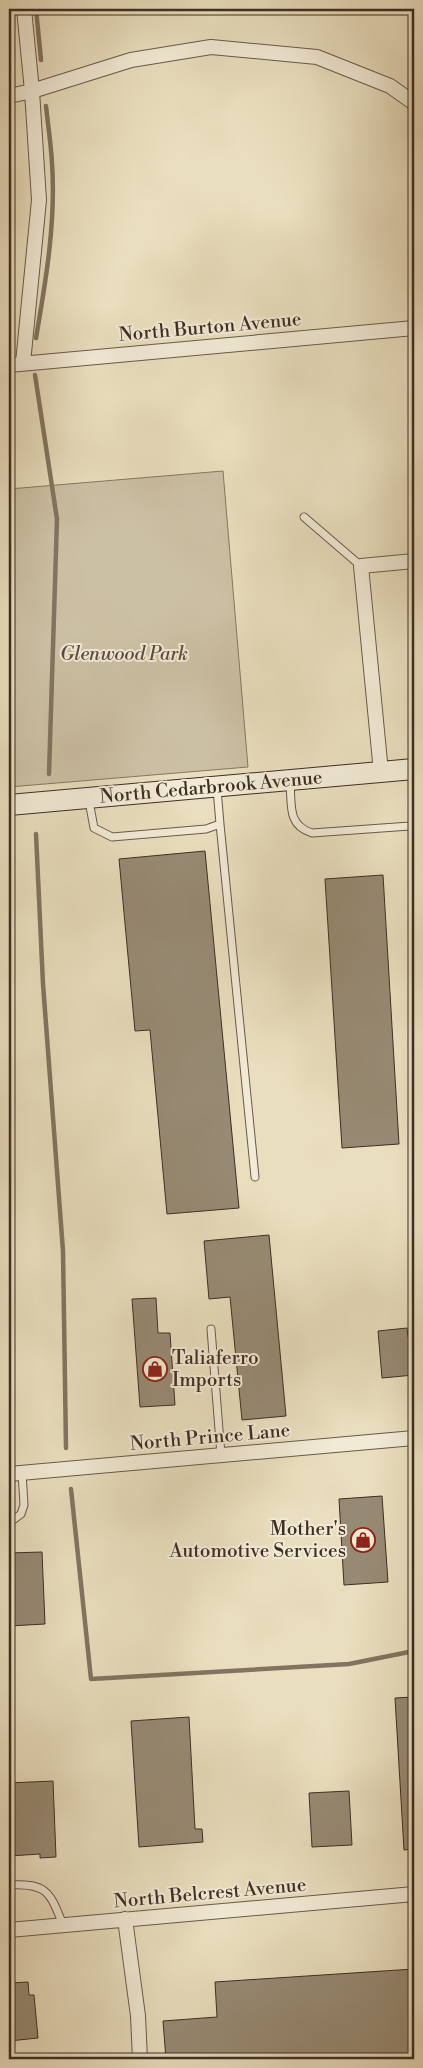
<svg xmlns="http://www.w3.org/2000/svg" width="423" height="2068" viewBox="0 0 423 2068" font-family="'Libre Bodoni',serif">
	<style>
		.green { fill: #ccc0a4; stroke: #867764 }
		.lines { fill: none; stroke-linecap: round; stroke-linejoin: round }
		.stream { stroke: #827461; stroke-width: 4.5 }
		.building { fill: #978a74; stroke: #3f2e24 }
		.lane-casing { stroke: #6a5a4a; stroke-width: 9 }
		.street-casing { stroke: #6a5a4a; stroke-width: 16 }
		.secondary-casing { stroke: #3f2e24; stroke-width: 22 }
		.lane { stroke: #f1ead5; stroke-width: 7 }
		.street { stroke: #f1ead5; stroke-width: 14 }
		.secondary { stroke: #f1ead5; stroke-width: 20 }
		.labels { text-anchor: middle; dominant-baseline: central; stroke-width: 4; stroke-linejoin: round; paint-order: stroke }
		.street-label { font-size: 19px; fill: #3f2e24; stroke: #f1ead5 }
		.park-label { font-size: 19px; font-style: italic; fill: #5b4b3e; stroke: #f1ead5 }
		.poi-label { font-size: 19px; fill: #3f2e24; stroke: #f1ead5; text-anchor: start }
	</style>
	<rect width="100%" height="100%" fill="#e9debe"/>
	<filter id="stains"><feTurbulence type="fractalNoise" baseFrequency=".004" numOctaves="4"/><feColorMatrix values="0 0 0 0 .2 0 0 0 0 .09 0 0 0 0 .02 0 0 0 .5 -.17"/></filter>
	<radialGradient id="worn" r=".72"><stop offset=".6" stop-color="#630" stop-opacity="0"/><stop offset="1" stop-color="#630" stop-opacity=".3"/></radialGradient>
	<path class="green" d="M223 471 248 767 9 787V489Z"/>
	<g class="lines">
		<path class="stream" d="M36 9 41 60
			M36 338C46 280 56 221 52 163 51 144 48 125 46 106
			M35 375 57 519 49 774
			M36 834 43 984 63 1251 66 1448
			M71 1489 91 1679 349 1664 414 1651"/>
	</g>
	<path class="building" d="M205 851 239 1208 167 1214 150 1030 135 1031 119 859Z
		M383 875 399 1144 342 1148 325 879Z
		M269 1235 286 1416 242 1420 230 1297 209 1299 204 1241Z
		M156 1298 158 1333H170L175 1405 140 1407 132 1299Z
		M407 1328 408 1337 414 1336V1375L382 1378 378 1331Z
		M382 1496 388 1582 344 1585 339 1499Z
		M42 1552 45 1624 9 1626V1553Z
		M414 1697V1849L404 1850 395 1698Z
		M189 1717 195 1829H202L203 1842 139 1847 131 1721Z
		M53 1781 56 1857 40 1858V1854L9 1856V1783Z
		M349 1791 352 1845 312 1847 309 1793Z
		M414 1969V2059H166L163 2021 217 2017 215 1982Z
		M28 1982 29 1995H34L38 2038 9 2041V1983Z"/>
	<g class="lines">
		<defs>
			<path id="lane" d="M304 517 361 566
				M290 783C292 805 287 825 312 833L410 826 414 823
				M89 801 94 828 112 837 206 829 220 824 217 789
				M220 824 255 1177
				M211 1329 221 1455
				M9 1523 21 1514 24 1505 22 1473
				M9 1885C47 1883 50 1892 63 1925"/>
			<path id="street" d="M9 96 32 91 131 60 211 47 317 57 390 86 414 103
				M23 363 39 200 32 91 24 9
				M9 365 414 328
				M381 772 361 566 414 561
				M9 1474 414 1438
				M125 1919 138 2016 140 2059
				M9 1930 414 1894"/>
			<path id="secondary" d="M9 805 414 769"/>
		</defs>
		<use href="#lane" class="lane-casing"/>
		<use href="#street" class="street-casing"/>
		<use href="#secondary" class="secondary-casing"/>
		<use href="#lane" class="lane"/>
		<use href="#street" class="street"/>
		<use href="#secondary" class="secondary"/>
	</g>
	<defs>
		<symbol id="shop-ring" viewBox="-11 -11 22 22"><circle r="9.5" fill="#f1ead5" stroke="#8f2418" stroke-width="1.5"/><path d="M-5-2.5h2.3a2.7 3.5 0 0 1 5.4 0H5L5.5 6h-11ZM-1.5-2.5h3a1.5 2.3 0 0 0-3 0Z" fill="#8f2418"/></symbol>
	</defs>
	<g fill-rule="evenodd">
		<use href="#shop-ring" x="141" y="1355" width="28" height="28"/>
		<use href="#shop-ring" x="349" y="1526" width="28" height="28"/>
	</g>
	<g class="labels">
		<g class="street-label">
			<text transform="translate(210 327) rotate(-5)">North Burton Avenue</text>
			<text transform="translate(211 787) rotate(-5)">North Cedarbrook Avenue</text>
			<text transform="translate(210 1437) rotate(-5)">North Prince Lane</text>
			<text transform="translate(210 1893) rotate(-5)">North Belcrest Avenue</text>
		</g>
		<g class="park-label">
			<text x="124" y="654">Glenwood Park</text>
		</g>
		<g class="poi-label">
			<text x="172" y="1358">Taliaferro<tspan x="172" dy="22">Imports</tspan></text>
			<text x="346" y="1529" text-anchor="end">Mother's<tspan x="346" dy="22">Automotive Services</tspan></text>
		</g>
	</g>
	<rect width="423" height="2068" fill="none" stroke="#e9debe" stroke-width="30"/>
	<rect x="10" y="10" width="403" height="2048" fill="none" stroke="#3f2e24" stroke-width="2.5"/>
	<rect x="15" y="15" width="393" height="2038" fill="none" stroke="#3f2e24"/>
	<rect width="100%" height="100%" filter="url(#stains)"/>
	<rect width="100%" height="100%" fill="url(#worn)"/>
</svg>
